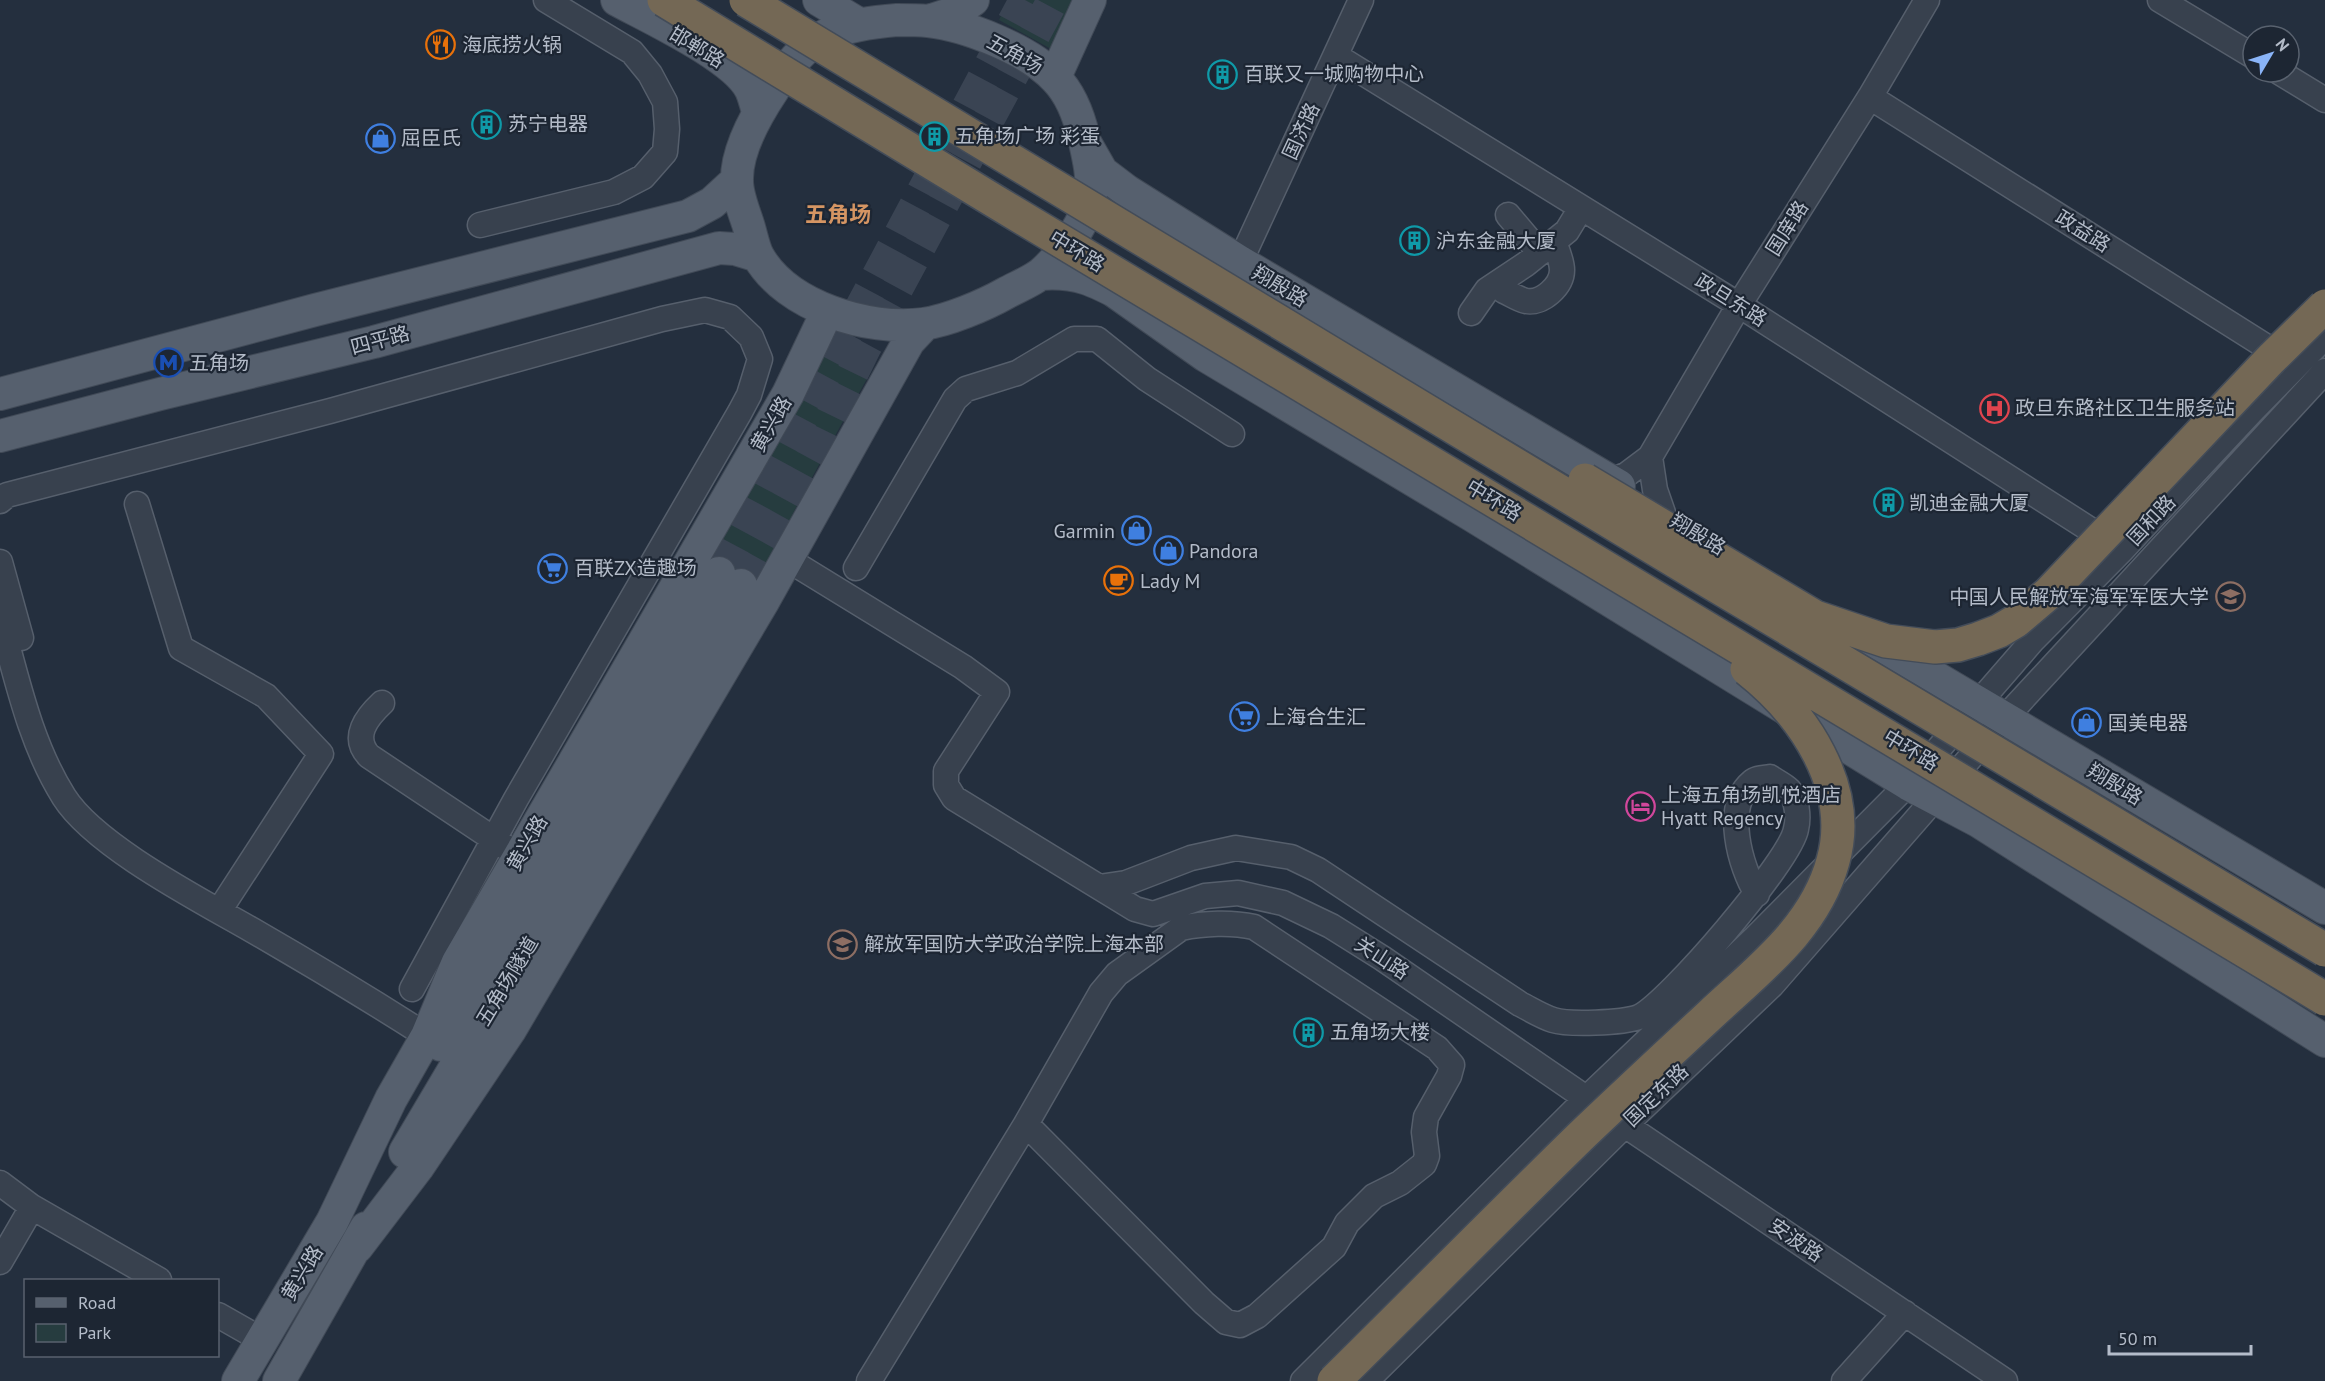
<svg xmlns="http://www.w3.org/2000/svg" width="2325" height="1381" viewBox="0 0 2325 1381" font-family="'PT Sans','Noto Sans SC',sans-serif">
	<style>
		.green { fill: #263c3f }
		.lines { fill: none; stroke-linecap: round; stroke-linejoin: round }
		.major-tunnel { stroke: #3a4453; stroke-width: 32; stroke-dasharray: 32 16; stroke-linecap: butt }
		.minor-casing { stroke: #565f6c; stroke-width: 27 }
		.major-casing { stroke: #414a57; stroke-width: 34 }
		.minor { stroke: #38414e; stroke-width: 24 }
		.major { stroke: #56606e; stroke-width: 32 }
		.highway-bridge-casing { stroke: #434c59; stroke-width: 36; stroke-linecap: butt }
		.highway-bridge { stroke: #746855; stroke-width: 33 }
		.labels { text-anchor: middle; dominant-baseline: central; stroke-width: 4.5; stroke-linejoin: round; paint-order: stroke }
		.poi-label { font-size: 20px; fill: #b4bcc9; stroke: #1d2633; text-anchor: start }
		.street-label { font-size: 20px; fill: #b4bcc9; stroke: #1d2633 }
		.quarter-label { font-size: 22px; font-weight: bold; fill: #d59563; stroke: #1d2633 }
	</style>
	<rect width="100%" height="100%" fill="#242f3e"/>
	<path class="green" d="M1008 0H1074L1051 49 999 20Z
		M828 349 872 370C832 441 791 512 758 586L707 556Z"/>
	<g class="lines">
		<path class="major-tunnel" d="M719 573 1025 0
			M741 585 812 456 865 348 1053 0"/>
		<defs>
			<path id="minor" d="M2160 0 2253 56
				M1336 56 1739 305 2114 545
				M2279 72 2325 100
				M1870 97 2289 361
				M1508 215 1540 253
				M480 225 614 192 643 177 665 152 667 129 665 102 650 74 632 52 546 0
				M1240 262 1361 0
				M1504 291C1511 294 1518 299 1526 301 1542 304 1562 286 1562 270 1562 261 1557 250 1554 242
				M1471 313 1487 290 1526 264 1567 231 1581 208
				M1650 457 1655 490 1663 513
				M1610 481 1626 475 1650 457 1739 305 1870 97 1927 0
				M0 501 7 495 330 411 662 319 705 310 730 317 751 337 760 359 749 395 740 412 516 799 412 989
				M137 504 181 648 266 696 321 754 219 911
				M787 559 963 667 997 692 946 771V785L954 798 1099 887 1126 883 1191 858 1236 848 1291 857 1318 870 1520 1004C1530 1009 1541 1016 1553 1020 1569 1025 1622 1023 1639 1017 1668 1004 1791 860 1796 829 1799 817 1797 799 1789 790 1784 785 1775 781 1770 777 1764 778 1756 778 1752 782 1723 806 1740 867 1757 894
				M0 562 21 638
				M856 568 955 399 966 389 1017 373 1074 339H1097L1147 379 1232 434
				M0 618C17 679 30 743 64 797 95 846 200 900 252 930 311 964 369 999 427 1036
				M382 703C367 717 351 737 369 756L507 848
				M1099 887 1135 909 1153 914 1205 896 1238 893 1283 903 1331 926 1382 958 1625 1125 2005 1381
				M0 1183 32 1207 159 1280
				M0 1262 32 1207
				M218 1315 262 1340
				M869 1381 1026 1124 1101 993 1117 974 1181 928C1204 923 1232 922 1254 927L1437 1048 1452 1065 1449 1076 1426 1117 1424 1132 1427 1156 1424 1164 1400 1183 1374 1196 1347 1223 1334 1247 1257 1316 1240 1325 1226 1322 1204 1303 1026 1124
				M1303 1381 1587 1098 1754 939 1908 784 2033 640 2122 550 2251 412 2325 337
				M1366 1381 1625 1125 1772 985 2004 719 2325 371
				M1844 1381 1905 1313"/>
			<path id="major" d="M617 0C650 18 735 57 751 90 754 97 756 105 758 112
				M819 0 859 24
				M897 20C907 20 918 20 928 21 966 25 1029 50 1055 78 1071 94 1079 116 1084 138 1088 156 1093 176 1091 194 1088 220 1061 256 1042 273 1032 281 1017 287 1006 293 985 305 947 321 923 324 868 331 787 307 758 256 753 246 751 232 747 221 743 209 737 194 737 181 736 151 757 114 773 90 786 69 803 45 826 35 849 25 873 22 897 20Z
				M929 21 956 12 973 0
				M1055 77 1090 0
				M1086 144 1102 172 1127 191 1240 262 1619 486
				M1041 274C1081 271 1099 283 1133 301
				M1114 291 1206 356 1473 516 1908 784 1978 821 2325 1041
				M0 394 315 310 688 216 712 203 737 180
				M0 436 160 394 374 342 719 248 735 249 758 256
				M1869 638 2325 908
				M441 1045 719 573
				M405 1152 741 585
				M357 1247 418 1167 510 1030 764 600 909 341 925 324
				M238 1381 332 1222 391 1099 427 1036 458 962 788 394 827 312
				M279 1381 366 1228"/>
		</defs>
		<use href="#minor" class="minor-casing"/>
		<use href="#major" class="major-casing"/>
		<use href="#minor" class="minor"/>
		<use href="#major" class="major"/>
		<defs>
			<path id="highway-bridge" d="M664 0 996 202 2325 999
				M746 0 1710 582 2325 950
				M1585 480 1815 617 1886 641 1935 647 1958 645 1978 639 1999 631 2016 621 2049 593 2271 359 2325 306
				M1334 1381C1417 1299 1498 1217 1581 1136 1624 1095 1667 1055 1710 1015 1758 970 1815 928 1833 861 1854 787 1803 713 1747 669"/>
		</defs>
		<use href="#highway-bridge" class="highway-bridge-casing"/>
		<use href="#highway-bridge" class="highway-bridge"/>
	</g>
	<defs>
		<symbol id="restaurant-ring" viewBox="-11 -11 22 22"><circle r="9.5" fill="#1d2633" stroke="#e8710a" stroke-width="1.5"/><path d="M-5-6h1v4h1v-4h1v4h1v-4h1v5L-1.5 .5V6h-2V.5L-5-1ZM5-6V6H3V1.5H1.5Q1.5-4 5-6Z" fill="#e8710a"/></symbol>
		<symbol id="building-ring" viewBox="-11 -11 22 22"><circle r="9.5" fill="#1d2633" stroke="#0f9aa8" stroke-width="1.5"/><path d="M-4-6H4V6H1V3H-1V6H-4ZM-2.5-4.3h1.7v1.8h-1.7ZM.8-4.3h1.7v1.8H.8ZM-2.5-1h1.7V.8h-1.7ZM.8-1h1.7V.8H.8Z" fill="#0f9aa8"/></symbol>
		<symbol id="shop-ring" viewBox="-11 -11 22 22"><circle r="9.5" fill="#1d2633" stroke="#3f7fe0" stroke-width="1.5"/><path d="M-5-2.5h2.3a2.7 3.5 0 0 1 5.4 0H5L5.5 6h-11ZM-1.5-2.5h3a1.5 2.3 0 0 0-3 0Z" fill="#3f7fe0"/></symbol>
		<symbol id="metro-ring" viewBox="-11 -11 22 22"><circle r="9.5" fill="#1d2633" stroke="#1a4fb4" stroke-width="1.5"/><path d="M-5.5 5V-5H-3L0 0L3-5H5.5V5H3V-.5L0 4L-3-.5V5Z" fill="#1a4fb4"/></symbol>
		<symbol id="hospital-ring" viewBox="-11 -11 22 22"><circle r="9.5" fill="#1d2633" stroke="#e0444e" stroke-width="1.5"/><path d="M-5-5h3v3.5h4V-5h3V5h-3V1.5h-4V5h-3Z" fill="#e0444e"/></symbol>
		<symbol id="supermarket-ring" viewBox="-11 -11 22 22"><circle r="9.5" fill="#1d2633" stroke="#3f7fe0" stroke-width="1.5"/><path d="M-6-5.5h2.5l.6 2H6L4.5 2H-2.5L-4.4-4H-6ZM-1.5 3.2a1.3 1.3 0 1 0 .1 0ZM3 3.2a1.3 1.3 0 1 0 .1 0Z" fill="#3f7fe0"/></symbol>
		<symbol id="cafe-ring" viewBox="-11 -11 22 22"><circle r="9.5" fill="#1d2633" stroke="#e8710a" stroke-width="1.5"/><path d="M-5.5-4.5H6V0H3Q3 3.5 0 3.5H-2.5Q-5.5 3.5-5.5 0ZM3-3.2v2h1.7v-2ZM-6 4.5H4V6H-6Z" fill="#e8710a"/></symbol>
		<symbol id="university-ring" viewBox="-11 -11 22 22"><circle r="9.5" fill="#1d2633" stroke="#8d6e63" stroke-width="1.5"/><path d="M0-5L7-2L0 1L-7-2ZM-4 1L0 2.5L4 1V4Q0 6-4 4Z" fill="#8d6e63"/></symbol>
		<symbol id="hotel-ring" viewBox="-11 -11 22 22"><circle r="9.5" fill="#1d2633" stroke="#d1479c" stroke-width="1.5"/><path d="M-6-4.5h1.5V1H6V5H4.5V3h-9V5H-6ZM-4 0a1.8 1.8 0 1 1 3.6 0ZM.5 0V-2.5h3Q6-2.5 6 0Z" fill="#d1479c"/></symbol>
	</defs>
	<g fill-rule="evenodd">
		<use href="#restaurant-ring" x="424" y="28" width="33" height="33"/>
		<use href="#building-ring" x="1206" y="58" width="33" height="33"/>
		<use href="#building-ring" x="470" y="108" width="33" height="33"/>
		<use href="#building-ring" x="918" y="120" width="33" height="33"/>
		<use href="#shop-ring" x="364" y="122" width="33" height="33"/>
		<use href="#building-ring" x="1398" y="224" width="33" height="33"/>
		<use href="#metro-ring" x="152" y="346" width="33" height="33"/>
		<use href="#hospital-ring" x="1978" y="392" width="33" height="33"/>
		<use href="#building-ring" x="1872" y="486" width="33" height="33"/>
		<use href="#shop-ring" x="1120" y="514" width="33" height="33"/>
		<use href="#shop-ring" x="1152" y="534" width="33" height="33"/>
		<use href="#supermarket-ring" x="536" y="552" width="33" height="33"/>
		<use href="#cafe-ring" x="1102" y="564" width="33" height="33"/>
		<use href="#university-ring" x="2214" y="580" width="33" height="33"/>
		<use href="#supermarket-ring" x="1228" y="700" width="33" height="33"/>
		<use href="#shop-ring" x="2070" y="706" width="33" height="33"/>
		<use href="#hotel-ring" x="1624" y="790" width="33" height="33"/>
		<use href="#university-ring" x="826" y="928" width="33" height="33"/>
		<use href="#building-ring" x="1292" y="1016" width="33" height="33"/>
	</g>
	<g class="labels">
		<g class="poi-label">
			<text x="462" y="45">海底捞火锅</text>
			<text x="1244" y="74">百联又一城购物中心</text>
			<text x="508" y="124">苏宁电器</text>
			<text x="955" y="136">五角场广场 彩蛋</text>
			<text x="401" y="138">屈臣氏</text>
			<text x="1436" y="241">沪东金融大厦</text>
			<text x="189" y="363">五角场</text>
			<text x="2015" y="408">政旦东路社区卫生服务站</text>
			<text x="1909" y="503">凯迪金融大厦</text>
			<text x="1115" y="531" text-anchor="end">Garmin</text>
			<text x="1189" y="551">Pandora</text>
			<text x="574" y="568">百联ZX造趣场</text>
			<text x="1140" y="581">Lady M</text>
			<text x="2209" y="597" text-anchor="end">中国人民解放军海军军医大学</text>
			<text x="1266" y="717">上海合生汇</text>
			<text x="2108" y="723">国美电器</text>
			<text x="1661" y="795">上海五角场凯悦酒店<tspan x="1661" dy="23">Hyatt Regency</tspan></text>
			<text x="864" y="944">解放军国防大学政治学院上海本部</text>
			<text x="1330" y="1032">五角场大楼</text>
		</g>
		<g class="street-label">
			<text transform="translate(697 47) rotate(31)">邯郸路</text>
			<text transform="translate(1015 54) rotate(28)">五角场</text>
			<text transform="translate(1301 131) rotate(-65)">国济路</text>
			<text transform="translate(1787 228) rotate(-58)">国庠路</text>
			<text transform="translate(2083 231) rotate(32)">政益路</text>
			<text transform="translate(1077 251) rotate(31)">中环路</text>
			<text transform="translate(1280 286) rotate(31)">翔殷路</text>
			<text transform="translate(1731 300) rotate(32)">政旦东路</text>
			<text transform="translate(380 340) rotate(-15)">四平路</text>
			<text transform="translate(771 424) rotate(-60)">黄兴路</text>
			<text transform="translate(1494 500) rotate(31)">中环路</text>
			<text transform="translate(2151 520) rotate(-47)">国和路</text>
			<text transform="translate(1698 534) rotate(31)">翔殷路</text>
			<text transform="translate(1911 750) rotate(31)">中环路</text>
			<text transform="translate(2115 784) rotate(31)">翔殷路</text>
			<text transform="translate(527 843) rotate(-60)">黄兴路</text>
			<text transform="translate(1382 958) rotate(33)">关山路</text>
			<text transform="translate(507 981) rotate(-59)">五角场隧道</text>
			<text transform="translate(1656 1095) rotate(-44)">国定东路</text>
			<text transform="translate(1796 1240) rotate(34)">安波路</text>
			<text transform="translate(302 1273) rotate(-59)">黄兴路</text>
		</g>
		<g class="quarter-label">
			<text x="838" y="214">五角场</text>
		</g>
	</g>
	<rect x="24" y="1279" width="195" height="78" fill="#1d2633" stroke="#59626f" stroke-width="1.5"/>
	<rect x="36" y="1298" width="30" height="9" fill="#56606e" stroke="#59626f" stroke-width="1.5"/>
	<text x="78" y="1309" font-size="18" fill="#b4bcc9">Road</text>
	<rect x="36" y="1324" width="30" height="18" fill="#263c3f" stroke="#59626f" stroke-width="1.5"/>
	<text x="78" y="1339" font-size="18" fill="#b4bcc9">Park</text>
	<g transform="translate(2271 54) rotate(51)"><circle r="28" fill="#1d2633" stroke="#59626f" stroke-width="1.5"/>
	<path d="M0-4.5L10 22L0 15L-10 22Z" fill="#8ab4f8"/>
	<text y="-9" font-size="16" font-weight="bold" text-anchor="middle" fill="#b4bcc9">N</text>
	</g>
	<path d="M2109 1345v9h142v-9" fill="none" stroke="#b4bcc9" stroke-width="3"/>
	<text x="2118" y="1345" font-size="18" fill="#b4bcc9" stroke="#1d2633" stroke-width="4.5" paint-order="stroke">50 m</text>
</svg>
